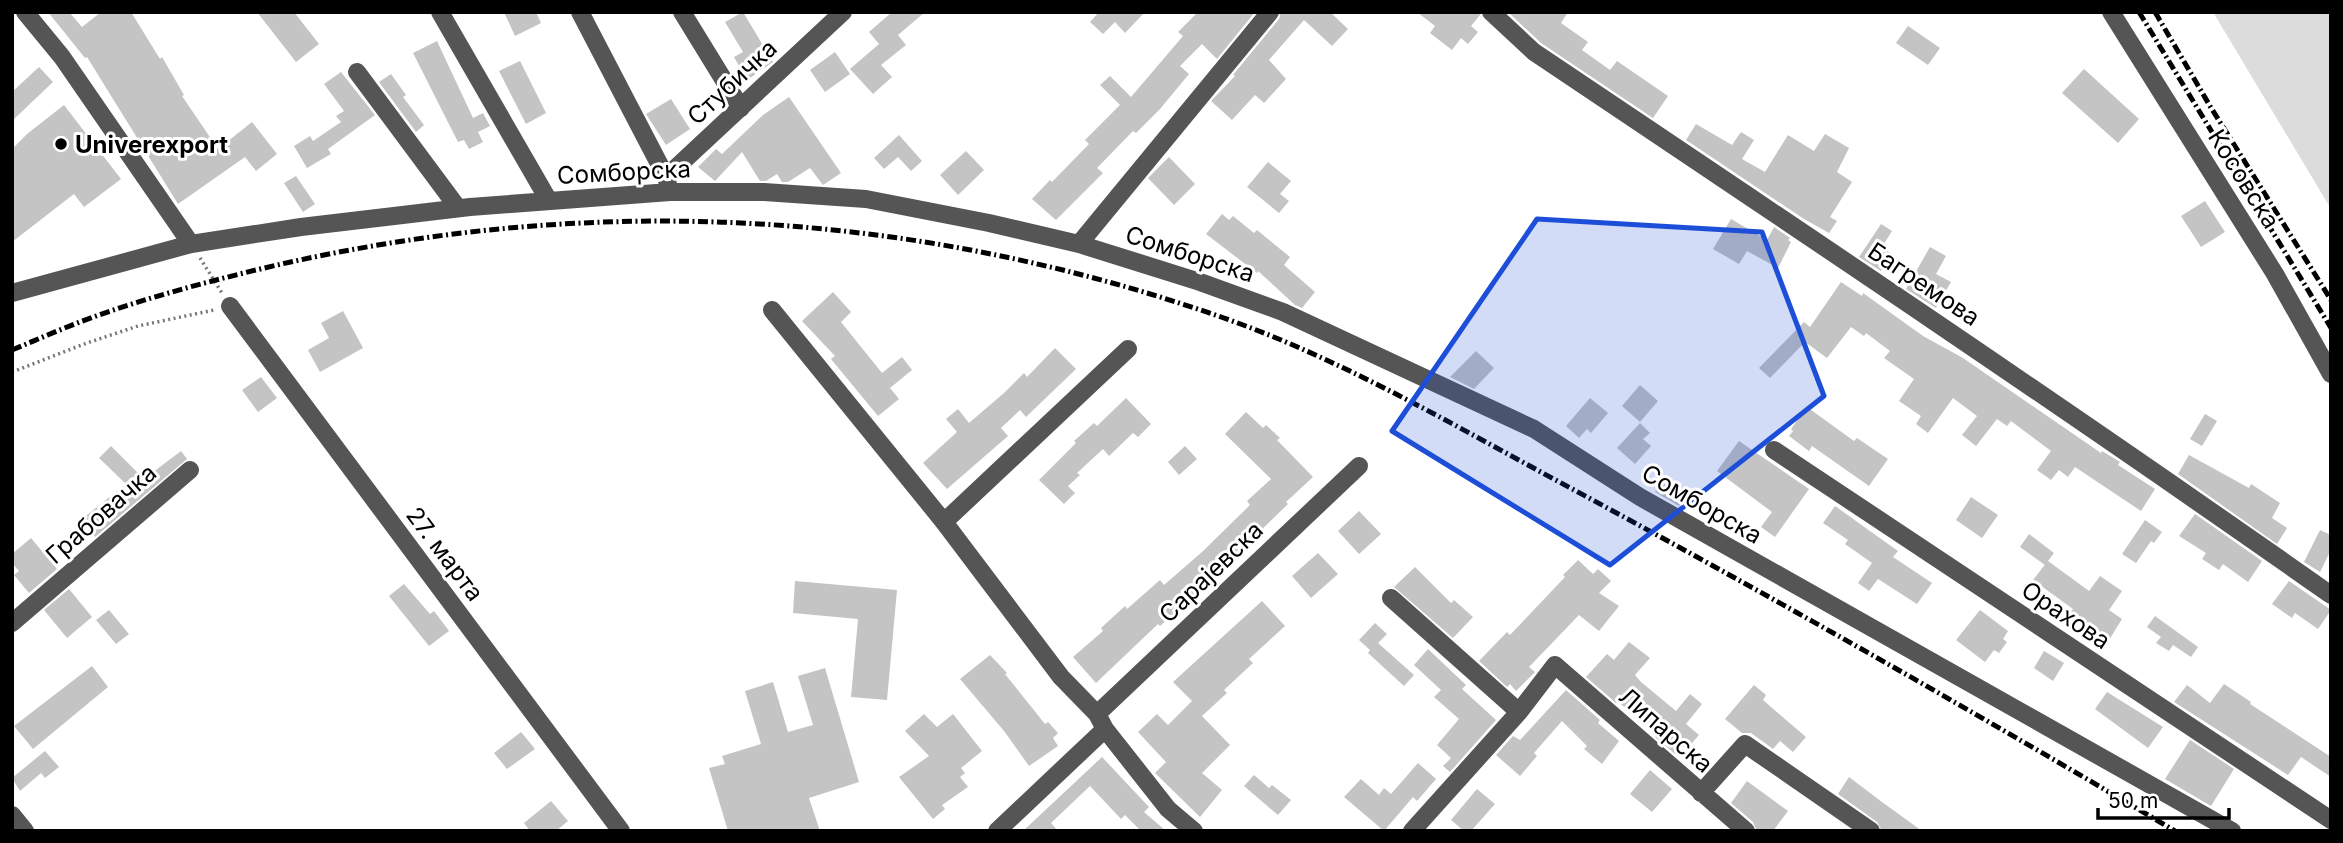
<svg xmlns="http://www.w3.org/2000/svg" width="2343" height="843" viewBox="0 0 2343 843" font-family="Inter,sans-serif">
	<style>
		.green { fill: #dcdcdc }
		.building { fill: #c4c4c4 }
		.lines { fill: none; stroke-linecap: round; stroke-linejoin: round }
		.path { stroke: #777; stroke-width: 3.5; stroke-dasharray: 2 3.5; stroke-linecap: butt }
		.minor { stroke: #555; stroke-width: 18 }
		.rail { stroke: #000; stroke-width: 5; stroke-dasharray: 10 3.5 2 3.5; stroke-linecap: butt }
		.marked { fill: #1d4ed8; fill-opacity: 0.2; stroke: #1d4ed8; stroke-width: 5; stroke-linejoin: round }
		.poi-dot { fill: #000; stroke: #fff; stroke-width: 2.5 }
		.labels { text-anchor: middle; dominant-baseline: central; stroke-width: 6; stroke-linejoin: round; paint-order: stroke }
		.street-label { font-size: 24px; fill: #000; stroke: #fff }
		.poi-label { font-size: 24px; font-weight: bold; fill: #000; stroke: #fff; text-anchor: start }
	</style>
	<rect width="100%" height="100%" fill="#fff"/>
	<path class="green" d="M2213 12H2331V209Z"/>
	<path class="building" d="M48 12H69L82 27 101 12H131L160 59 162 57 184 95 182 96 218 149 252 122 277 154 256 171 245 157 178 204 87 57 85 58Z
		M257 12H294L319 44 296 62Z
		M504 12H536L541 23 515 36Z
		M743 12 773 62 747 80 734 57 743 52 725 22Z
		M892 12H925L898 35 906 45 881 65 892 77 873 94 850 69 879 44 869 32Z
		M1099 12H1145L1125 33 1115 22 1103 34 1090 22Z
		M1198 12H1255L1217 59 1202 44 1180 66 1189 74 1160 109 1136 133 1133 131 1097 168 1103 173 1056 220 1032 199 1050 180 1052 182 1089 144 1085 140 1120 105 1100 85 1110 76 1131 97 1183 36 1178 32Z
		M1281 12H1330L1348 29 1332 46 1304 20 1269 60 1286 79 1264 103 1255 95 1232 120 1211 101 1235 76 1233 75 1279 19Z
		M1417 12H1480V15L1471 26 1478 32 1468 44 1461 38 1452 50 1430 33 1435 26Z
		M1508 12H1568L1561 23 1588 42 1582 50 1610 70 1617 61 1668 96 1653 118 1541 43Z
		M1908 26 1940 48 1928 65 1896 43Z
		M437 41 473 118 483 113 490 126 478 132 483 142 469 149 464 140 458 142 413 53Z
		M835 52 850 74 825 92 810 70Z
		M520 61 546 113 526 124 499 71Z
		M39 67 53 82 12 121V92Z
		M2084 69 2139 119 2118 143 2062 93Z
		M341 72 375 115 328 149 331 154 307 168 294 146 310 136 313 141 341 122 336 116 344 111 324 84Z
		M391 74 406 95 403 97 424 125 416 132 379 82Z
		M789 97 841 173 823 185 810 168 788 182H782L777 174 766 181H760L742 152 715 181 698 167 716 149 722 154 763 115Z
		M671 99 690 129 666 145 646 114Z
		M64 105 121 179 84 207 74 194 12 242V149L27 134Z
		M1696 124 1732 145 1741 132 1754 140 1742 159 1765 172 1788 135 1814 151 1825 134 1849 148 1837 172 1852 182 1830 217 1837 221 1829 233 1804 219 1686 140Z
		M899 135 922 161 911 171 898 157 884 169 874 158Z
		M966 151 984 170 958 195 940 175Z
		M1169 157 1195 184 1174 205 1148 178Z
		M1268 162 1291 181 1280 194 1289 201 1279 213 1247 187Z
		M296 176 315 204 303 212 284 183Z
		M2205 201 2225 232 2201 247 2181 216Z
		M1222 214 1229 220 1233 216 1254 233 1257 230 1290 257 1284 265 1315 292 1302 308 1295 305 1258 271 1257 273 1206 234Z
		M1731 219 1767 240 1774 227 1790 238 1788 240 1791 242 1778 268 1747 251 1739 264 1713 249Z
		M1881 224 1892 231 1882 247 1892 254 1881 271 1859 257Z
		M1930 247 1946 256 1936 274 1951 282 1936 308 1906 289Z
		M1841 282 1862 296 1863 293 1923 336 1963 358 2101 453 2102 451 2120 462 2118 465 2155 489 2141 511 2075 467 2068 477 2059 470 2051 480 2037 470 2051 451 2011 421 2007 426 1997 419 1976 446 1962 435 1977 416 1953 398 1928 433 1916 424 1921 416 1899 401 1914 379 1884 358 1890 351 1866 333 1864 336 1851 327 1827 358 1805 342 1770 378 1759 368 1804 322 1810 327Z
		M833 292 851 312 841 322 882 373 902 357 912 370 890 388 899 399 878 416 831 359 835 356 802 321Z
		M343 311 363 348 320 372 308 350 329 338 321 323Z
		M1055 348 1076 369 1026 417 1020 410 1001 428 1008 436 947 489 923 463 957 432 946 419 958 409 969 423 1004 393 1024 373 1027 377Z
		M1476 351 1494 368 1474 389 1450 377Z
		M261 377 277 398 258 412 242 390Z
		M1640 385 1658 401 1640 422 1622 406Z
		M1126 398 1151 424 1138 437 1133 433 1109 456 1103 449 1077 473 1080 475 1068 486 1075 493 1064 504 1039 480 1076 443 1074 441 1094 423 1097 426Z
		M1590 398 1608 413 1591 433 1587 429 1579 438 1566 426Z
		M1807 407 1854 441 1857 438 1888 459 1869 486 1812 446 1809 451 1789 436 1793 431 1791 429Z
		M1246 412 1263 428 1266 425 1280 438 1277 440 1313 477 1286 502 1288 504 1215 575 1160 626 1158 624 1096 683 1073 657 1103 631 1101 628 1125 606 1127 609 1160 580 1164 585 1202 552 1250 505 1247 501 1271 479 1225 434Z
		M2205 414 2217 421 2202 446 2190 439Z
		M1640 423 1650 433 1643 439 1651 446 1635 464 1617 448Z
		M1739 441 1809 489 1775 537 1761 527 1772 512 1717 471Z
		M111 446 144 479 181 451 187 459 95 537 82 519 126 484 99 458Z
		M1185 446 1197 459 1179 475 1168 462Z
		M2189 455 2249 488 2251 484 2280 503 2272 518 2287 528 2277 544 2178 474Z
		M1660 482 1685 495 1679 506 1655 492Z
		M1971 497 1998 515 1982 538 1956 520Z
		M1835 506 1898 551 1893 557 1932 583 1917 604 1878 579 1869 591 1858 583 1872 563 1845 544 1848 540 1823 523Z
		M1359 511 1381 534 1359 554 1338 531Z
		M2195 514 2262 561 2248 582 2223 564 2219 570 2202 559 2206 553 2179 536Z
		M2145 520 2162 532 2154 543 2151 541 2136 563 2122 554Z
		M2320 530 2331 535V550L2320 572 2304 562Z
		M2029 534 2054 553 2048 561 2089 591 2100 576 2122 591 2109 610 2122 619 2109 640 2070 613 2073 609 2033 580 2047 562 2045 565 2020 547Z
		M31 538 57 569 29 593 14 575 19 571 12 563V554Z
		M1318 553 1338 574 1311 598 1292 576Z
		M1578 560 1593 574 1598 569 1611 581 1599 593 1619 606 1599 631 1579 615 1529 667 1535 672 1516 691 1510 684 1507 687 1479 661 1507 632 1510 635 1565 577 1563 575Z
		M1415 567 1451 603 1454 600 1473 617 1453 638 1394 587Z
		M795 581 897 590 887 700 851 697 858 619 793 613Z
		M2289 581 2331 610 2318 629 2295 613 2292 618 2272 604Z
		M404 584 430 614 434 611 449 631 429 646 389 596Z
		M69 589 92 617 67 638 44 610Z
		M1262 601 1285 626 1249 659 1253 663 1224 690 1227 693 1202 716 1230 745 1202 773 1222 790 1200 817 1155 773 1166 762 1138 732 1157 714 1168 725 1192 701 1173 682Z
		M109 610 129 634 116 644 96 620Z
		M1980 610 2008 631 2003 639 2007 642 1999 653 1994 650 1985 662 1956 640Z
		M2155 616 2198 647 2191 657 2173 645 2169 651 2156 643 2161 637 2147 627Z
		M1375 623 1387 634 1378 643 1414 675 1404 686 1368 653 1370 650 1359 640Z
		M1629 642 1650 658 1635 675 1641 682 1676 711 1690 694 1702 704 1686 724 1699 735 1687 749 1682 746 1675 754 1655 737 1658 734 1617 701 1616 703 1586 677 1607 654 1614 660Z
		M1428 649 1466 685 1462 689 1496 720 1450 772 1443 766 1451 758 1437 745 1459 719 1434 697 1441 690 1414 665Z
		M2044 651 2064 663 2053 681 2034 668Z
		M990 655 1007 673 1005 674 1045 724 1048 722 1058 733 1053 738 1058 746 1029 766 1004 731 960 679Z
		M92 666 108 687 33 749 14 726Z
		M825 668 859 782 809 798 820 831H728L709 768 725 764 722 756 761 744 745 691 773 682 788 732 813 725 798 676Z
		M2224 684 2251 702 2250 704 2331 757V777L2301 757 2288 775 2174 702 2187 685 2210 703Z
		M1754 685 1766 695 1763 700 1806 737 1793 752 1780 741 1773 749 1751 733H1742L1725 719Z
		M1566 690 1600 720 1598 723 1619 741 1602 764 1584 749 1587 746 1562 721 1534 753 1537 756 1520 776 1496 755 1513 736 1520 740Z
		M2107 692 2163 727 2148 748 2095 709Z
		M924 714 937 727 953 714 982 751 961 768 965 773 960 777 968 787 942 805 945 809 933 819 899 777 929 756 905 731Z
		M521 732 535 749 507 769 494 753Z
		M2190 740 2234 769 2211 806 2165 779Z
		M45 751 59 767 45 778 41 773 20 791 12 778Z
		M1102 757 1149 807 1144 812 1166 831H1141L1125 815 1121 819 1090 786 1051 823 1058 831H1023Z
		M1418 763 1436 779 1417 801 1413 797 1384 831 1344 797 1361 779 1379 795 1384 788 1391 794Z
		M1650 770 1672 789 1652 812 1630 794Z
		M1254 775 1269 788 1272 785 1291 800 1278 815 1244 786Z
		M1849 777 1882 802 1922 831H1882L1877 822 1838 794Z
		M1747 781 1788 811 1773 831H1757L1753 822 1731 803Z
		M1477 789 1495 804 1471 831H1464L1451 820Z
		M551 801 568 821 556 831H530L524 823Z"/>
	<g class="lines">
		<path class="path" d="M200 258 222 293
			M12 372 87 343 138 326 214 310"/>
		<path class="minor" d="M25 12 62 57 191 244
			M440 12 549 201
			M580 12 666 177
			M682 12 741 108
			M1491 12 1534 52C1801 231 2068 410 2331 595
			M2111 12 2275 274 2331 374
			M357 72 458 208
			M670 192 666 177 843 12
			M1079 244 1270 12
			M12 293 191 244 301 227 470 207 670 192H764L866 199 989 223 1079 244 1200 282 1283 312 1534 429 1640 497 2232 831
			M230 306 621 831
			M772 310 944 522 1061 677 1097 714 1105 729 1168 809 1194 831
			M1774 450 2331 820
			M944 522 1128 349
			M1391 598 1519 712
			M12 623 190 470
			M1097 714 1359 466
			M1701 793 1745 744 1871 831
			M12 815 25 831
			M997 831 1105 729
			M1412 831 1519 712 1555 665 1746 831"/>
		<path class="rail" d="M2139 12 2331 328
			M2155 12 2210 106 2331 300
			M12 350C41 338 70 325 99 315 150 297 203 283 256 270 580 192 905 207 1221 317 1345 360 1460 429 1576 491 1778 600 1978 714 2175 831"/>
	</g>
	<path class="marked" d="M1537 219 1762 232 1824 396 1610 565 1392 431Z"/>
	<circle class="poi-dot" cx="61" cy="144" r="7"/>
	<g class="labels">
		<g class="street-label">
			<text transform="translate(732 82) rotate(-43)">Стубичка</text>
			<text transform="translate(624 172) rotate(-3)">Сомборска</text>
			<text transform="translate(2244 179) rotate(58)">Косовска</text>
			<text transform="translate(1190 254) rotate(18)">Сомборска</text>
			<text transform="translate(1924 284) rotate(34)">Багремова</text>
			<text transform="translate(1702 504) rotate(30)">Сомборска</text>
			<text transform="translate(101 514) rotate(-41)">Грабовачка</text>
			<text transform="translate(445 554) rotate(53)">27. марта</text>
			<text transform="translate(1211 572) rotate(-44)">Сарајевска</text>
			<text transform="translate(2066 615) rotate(34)">Орахова</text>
			<text transform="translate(1666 730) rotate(41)">Липарска</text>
		</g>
		<g class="poi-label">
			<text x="75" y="144">Univerexport</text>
		</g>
	</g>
	<rect width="2343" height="843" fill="none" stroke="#000000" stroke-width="28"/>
	<path d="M2098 808v10h131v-10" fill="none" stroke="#000000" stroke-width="3.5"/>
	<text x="2108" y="808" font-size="21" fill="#000000" stroke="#ffffff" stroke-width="5" paint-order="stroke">50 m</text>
</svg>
